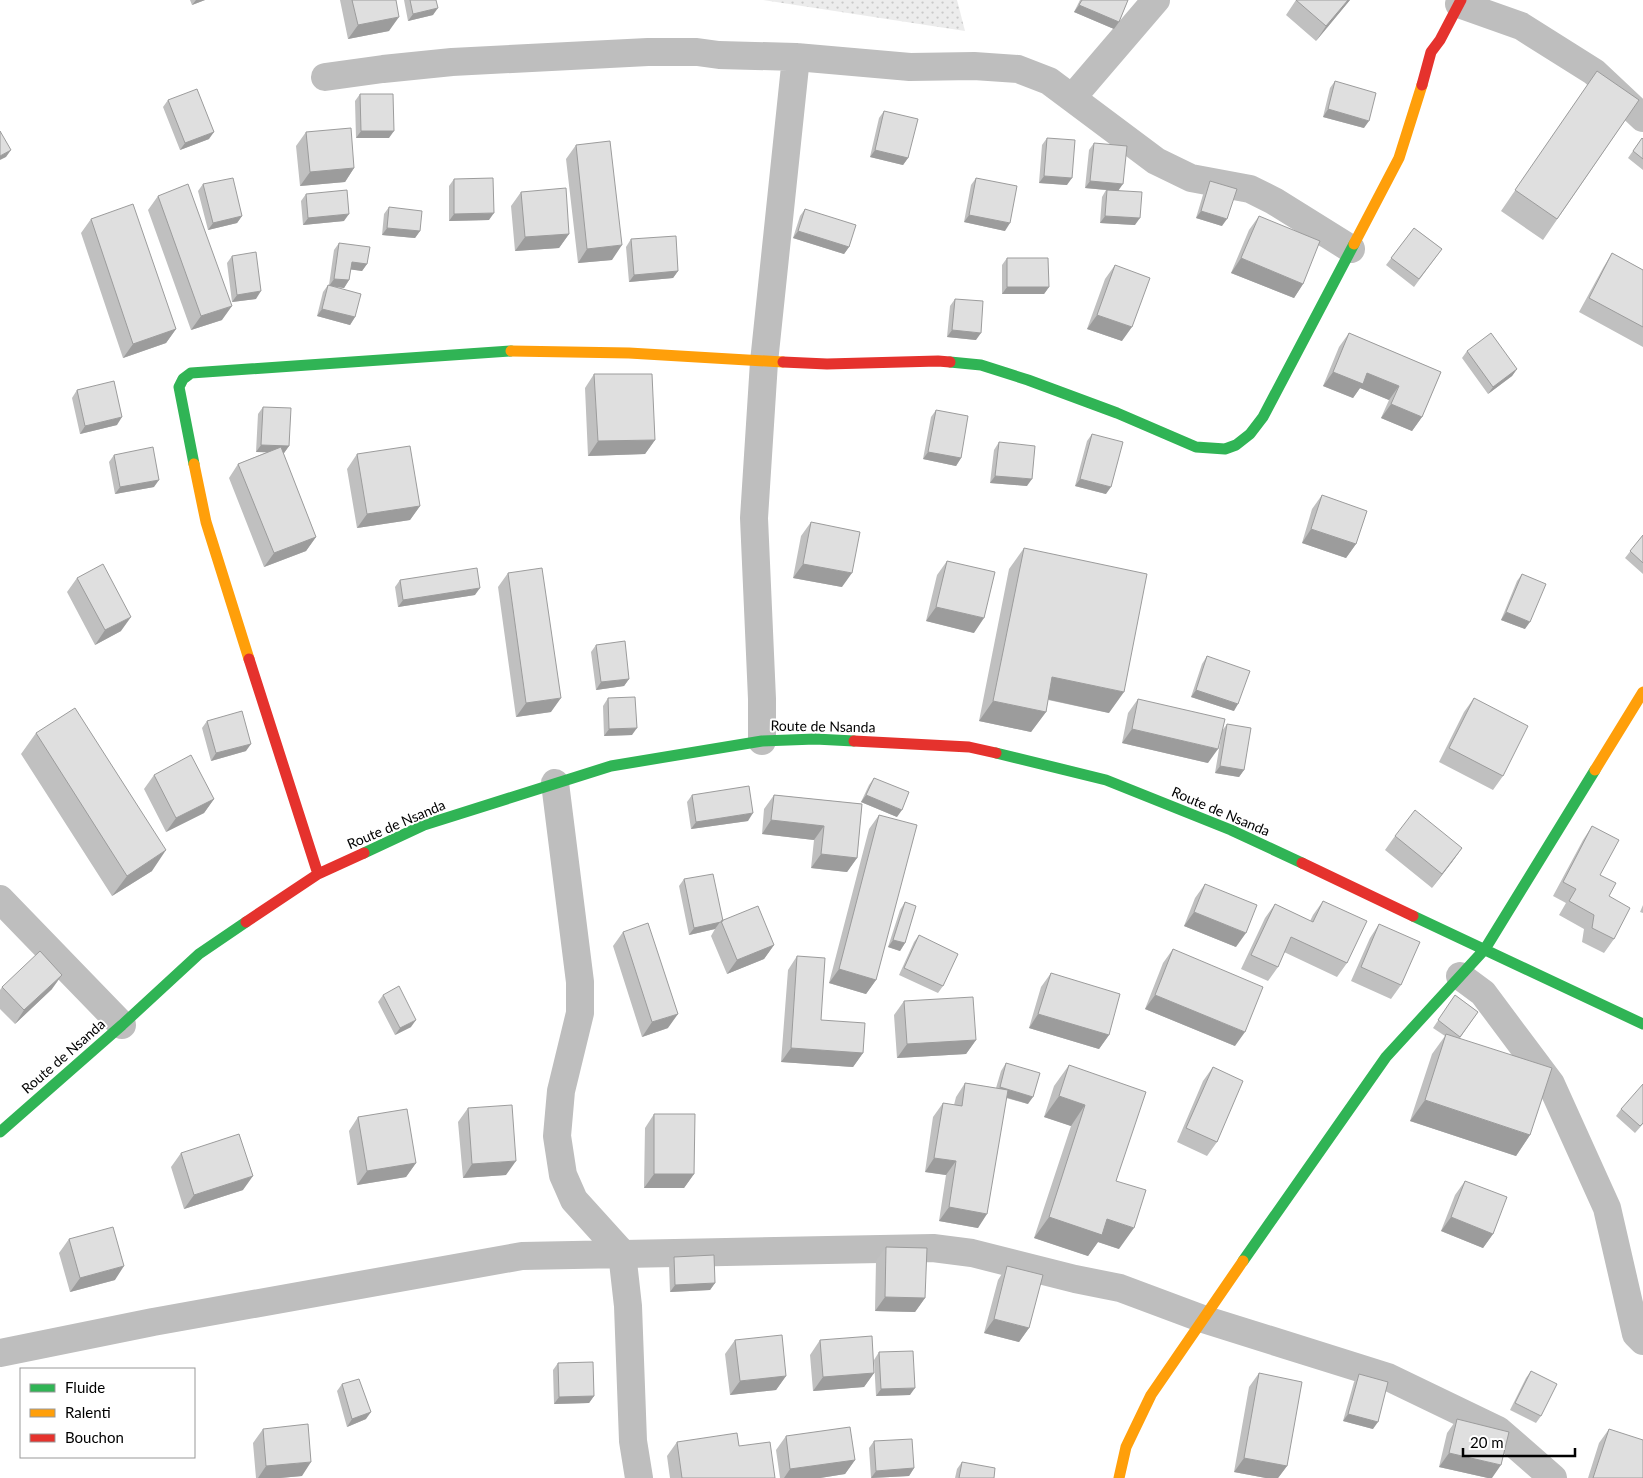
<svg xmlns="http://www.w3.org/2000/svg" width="1643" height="1478" viewBox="0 0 1643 1478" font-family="Lato,sans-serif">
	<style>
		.garden { fill: url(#garden-dots) }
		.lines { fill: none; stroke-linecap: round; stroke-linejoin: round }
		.street { stroke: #bebebe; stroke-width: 28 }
		.fast { stroke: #30b455; stroke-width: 11 }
		.slow { stroke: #ff9f0a; stroke-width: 11 }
		.jam { stroke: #e5322d; stroke-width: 11 }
		.wall { fill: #c0c0c0 }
		.shaded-wall { fill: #9c9c9c }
		.building { fill: #dfdfdf; stroke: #9c9c9c }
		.labels { text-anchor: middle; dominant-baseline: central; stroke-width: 4; stroke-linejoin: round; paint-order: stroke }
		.street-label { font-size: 14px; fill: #000; stroke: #fff }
	</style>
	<defs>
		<pattern id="garden-dots" width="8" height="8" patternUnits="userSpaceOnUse" patternTransform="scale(1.25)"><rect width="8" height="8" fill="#ececec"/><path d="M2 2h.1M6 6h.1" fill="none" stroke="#c9c9c9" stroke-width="1.8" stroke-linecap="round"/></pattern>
	</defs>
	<rect width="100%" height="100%" fill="#fff"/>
	<path class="garden" d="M763 0H957L965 31Z"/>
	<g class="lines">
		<path class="street" d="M1459 4 1521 26 1594 72 1643 118
			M325 77 383 69 452 62 648 52H697L719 55 796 57 910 67 974 66 1018 69 1049 81 1156 161 1191 178 1250 189 1274 201 1351 249
			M1072 98 1156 0
			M762 741V699L754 518 764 362 796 57
			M555 783 580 982V1013L561 1091 557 1136 563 1175 574 1200 622 1253 628 1306 633 1441 639 1478
			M0 899 122 1025
			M1460 976 1483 993 1551 1084 1607 1208 1636 1334 1643 1341
			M0 1353 153 1322 522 1256 933 1248 972 1253 1075 1279 1120 1288 1203 1319 1388 1377 1498 1430 1553 1478"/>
		<path class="fast" d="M950 362 981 365 1028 380 1117 413 1196 447 1225 449 1236 445 1250 434 1263 417 1354 244
			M194 464 179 387 183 379 191 373 511 351
			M996 753 1106 780 1231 830 1302 863
			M364 853 424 825 611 766 762 741 815 739 854 741
			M1413 916 1643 1024
			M0 1132 122 1025 199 954 246 922
			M1243 1261 1386 1057 1485 949 1595 770"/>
		<path class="slow" d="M1354 244 1399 158 1422 85
			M511 351 629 353 783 362
			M194 464 206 522 249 659
			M1595 770 1643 692
			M1119 1478 1126 1447 1151 1395 1243 1261"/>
		<path class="jam" d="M1422 85 1431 52 1440 40 1461 0
			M783 362 827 364 938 361 950 362
			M249 659 318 874
			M854 741 969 747 996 753
			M1302 863 1413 916
			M246 922 318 874 364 853"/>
	</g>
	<path class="wall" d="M190 0H205L192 5Z
		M340 0H396L389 31 348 39Z
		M404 0H436L433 15 408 21Z
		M1080 0H1128L1119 22 1114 29 1074 12Z
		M1296 0H1350L1316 41 1286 15Z
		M1597 71 1639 100 1543 240 1501 211Z
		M1335 81 1364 128 1323 117 1330 88Z
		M360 94 389 138H356L355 101Z
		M168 100 209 139 180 150 163 107Z
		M884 111 908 158 903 165 870 157 879 118Z
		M306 132 354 168 345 182 300 186 296 146Z
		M1047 138 1067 185 1039 183 1042 145Z
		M1642 138 1643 139V170L1628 158Z
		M1094 143 1119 190 1135 225 1100 223 1102 197 1106 190 1085 188 1089 150Z
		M576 145 612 260 578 263 566 159Z
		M976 178 1005 231 964 222 971 185Z
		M454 179 489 220 449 221V186Z
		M1210 181 1222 226 1196 218 1205 188Z
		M203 184 242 216 237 223 208 230 198 191Z
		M521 192 569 234 559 248 515 251 511 206Z
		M306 194 344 221 303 225 301 201Z
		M158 196 222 320 191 330 148 210Z
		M389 207 420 231 415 238 382 235 384 214Z
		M805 209 849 247 844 254 793 238 800 216Z
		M1259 216 1303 284 1294 298 1231 273 1249 230Z
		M91 219 176 329 166 343 123 358 81 233Z
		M1414 228 1442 249 1414 287 1386 265Z
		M631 239 678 271 673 278 629 282 626 247Z
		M339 243 367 264 362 271 350 269 349 280 344 288 331 286 355 317 350 325 317 316 323 292 328 285H329L334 250Z
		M1612 253 1643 270V347L1579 312 1603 268Z
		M232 256 256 299 232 302 227 263Z
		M1007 258 1049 287 1044 294H1002V265Z
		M1115 265 1122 341 1087 329 1105 279Z
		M955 299 976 340 947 337 950 306Z
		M1349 333 1441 372 1422 417 1412 431 1381 418 1389 400 1360 388 1353 398 1323 386 1339 347Z
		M1467 351 1517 369 1512 376 1488 394 1462 358Z
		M594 374 655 440 645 454 588 456 585 388Z
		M77 390 117 425 80 434 72 398Z
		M263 407 289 446 284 453H283L316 537 306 551 264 567 229 478 238 464 267 452H256L258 414Z
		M936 410 961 458 956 466 923 459 931 417Z
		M1092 434 1106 494 1075 486 1087 441Z
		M999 442 1027 486 990 483 994 450Z
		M357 454 420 506 410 520 357 528 347 469Z
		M114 455 154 487 115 494 109 462Z
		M1322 495 1356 544 1346 558 1302 543 1312 509Z
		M811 522 842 587 793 578 801 536Z
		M1643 535V574L1625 558Z
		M1024 548 1109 713 1048 700 1046 712 1031 732 979 721 1009 569Z
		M947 561 974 633 926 621 937 575Z
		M508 573 551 712 516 717 498 587Z
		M1522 574 1525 629 1501 620 1517 581Z
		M77 578 121 631 95 645 67 592Z
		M400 580 475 595 398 607 395 587Z
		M596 645 629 679 624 686 596 690 591 652Z
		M1207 656 1234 711 1191 697 1202 664Z
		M608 698 632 735 604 736 603 706Z
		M1474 698 1503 776 1493 790 1439 762 1464 712Z
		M1138 699 1208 763 1122 743 1128 713Z
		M207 721 246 751 211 761 202 728Z
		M1227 724 1244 770 1239 777 1215 773 1222 731Z
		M36 733 152 871 112 896 21 754Z
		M154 775 214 799 204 813 166 832 144 789Z
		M874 778 897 817 861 802 869 785Z
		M692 795 748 821 691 829 687 802Z
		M774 795 862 804 857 858 847 872 811 868 814 840 762 834 764 809Z
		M879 815 876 980 866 994 829 983 869 829Z
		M1592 826 1600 875 1609 896 1614 939 1604 953 1582 942 1584 929 1559 915 1566 903 1553 896 1583 840Z
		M1395 836 1462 848 1452 862 1432 888 1385 850Z
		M684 879 723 921 774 945 764 959 727 974 711 936 715 929 689 935 679 886Z
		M1205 884 1236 947 1184 926 1195 898Z
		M1323 901 1347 963 1337 977 1284 952 1278 967 1268 981 1241 969 1265 918 1275 904 1310 921 1313 915Z
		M905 902V943L900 951 888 947 900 910Z
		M1643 905V913L1640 912Z
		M1379 924 1401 985 1391 999 1351 981 1370 938Z
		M623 932 668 1028 642 1037 613 946Z
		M919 935 943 986 938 993 899 975 914 942Z
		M1173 949 1235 1046 1145 1009 1163 963Z
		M797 956 821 1020 863 1053 853 1067 781 1062 788 970Z
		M1051 973 1109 1035 1099 1049 1029 1028 1041 987Z
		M2 987 52 989 15 1024 0 1009V990Z
		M383 995 411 1027 395 1035 378 1002Z
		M1455 995 1478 1012 1460 1038 1530 1135 1516 1156 1410 1121 1432 1054 1445 1036 1433 1028Z
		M904 1001 976 1040 966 1054 897 1058 894 1015Z
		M1006 1063 1028 1104 1006 1098 978 1228 939 1221 946 1175 925 1172 933 1117 943 1103 954 1105 956 1097 965 1083 996 1088 1001 1071Z
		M1069 1065 1116 1181 1119 1249 1098 1242 1088 1256 1034 1238 1071 1126 1044 1117 1054 1086Z
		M1213 1067 1217 1142 1207 1156 1177 1142 1203 1081Z
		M468 1108 506 1175 463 1178 458 1122Z
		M1621 1109 1643 1124 1635 1133 1616 1116Z
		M654 1114 694 1174 684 1188H644L645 1128Z
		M358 1117 416 1163 406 1177 357 1185 349 1131Z
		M181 1153 243 1190 184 1209 171 1167Z
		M1465 1181 1493 1234 1483 1248 1441 1231 1455 1195Z
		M69 1239 115 1280 70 1292 59 1253Z
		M886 1247 925 1298 915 1312 875 1311 876 1261Z
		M674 1257 715 1283 710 1290 670 1292 669 1264Z
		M1007 1266 1029 1328 1019 1342 984 1333 998 1280Z
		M735 1340 786 1376 776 1390 730 1395 725 1354Z
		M820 1340 874 1373 864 1387 813 1391 810 1355Z
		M879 1352 910 1395 876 1396 874 1360Z
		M558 1363 594 1396 589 1403 554 1404 553 1370Z
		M1531 1371 1541 1416 1536 1423 1510 1410 1526 1378Z
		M1259 1373 1287 1466 1278 1478H1266L1234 1472 1249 1387Z
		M1359 1374 1373 1429 1343 1421 1354 1382Z
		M342 1384 366 1419 347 1427 337 1391Z
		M1457 1419 1492 1478H1488L1439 1467 1447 1433Z
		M263 1429 302 1476 280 1478H256L253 1443Z
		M1609 1429 1643 1478H1588L1599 1443Z
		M786 1436 855 1460 845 1474 820 1478H780L776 1450Z
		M874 1441 914 1468 909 1476 871 1478 869 1448Z
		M677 1442 739 1446 775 1478H670L667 1456Z
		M962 1462 994 1478H955L957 1469Z"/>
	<path class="shaded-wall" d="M196 0H205L192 5Z
		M1348 0H1350L1316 41 1326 26Z
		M1079 5 1119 22 1114 29 1074 12Z
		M438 8 433 15 408 21 413 14Z
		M399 17 389 31 348 39 358 25Z
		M1328 109 1369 121 1364 128 1323 117Z
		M361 131H394L389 138H356Z
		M214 132 209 139 180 150 185 143Z
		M11 150 6 157 0 160V156Z
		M875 150 908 158 903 165 870 157Z
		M354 168 345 182 300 186 310 172Z
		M1044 176 1072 178 1067 185 1039 183Z
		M1090 181 1123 184 1118 191 1085 188Z
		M1201 211 1227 219 1222 226 1196 218Z
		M494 213 489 220 449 221 454 214Z
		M349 214 344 221 303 225 308 218Z
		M969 215 1010 223 1005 231 964 222Z
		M242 216 237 223 208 230 213 223Z
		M1105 216 1140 218 1135 225 1100 223Z
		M387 228 420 231 415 238 382 235Z
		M798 231 849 247 844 254 793 238Z
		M569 234 559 248 515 251 525 237Z
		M622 245 612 260 578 263 587 249Z
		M1241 258 1303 284 1294 298 1231 273Z
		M352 262 367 264 362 271 347 269Z
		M678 271 673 278 629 282 634 275Z
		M334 279 349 280 344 288 329 286Z
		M1007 287H1049L1044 294H1002Z
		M261 291 256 299 232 302 237 295Z
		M232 306 222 320 191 330 201 316Z
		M322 309 355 317 350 325 317 316Z
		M1097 315 1132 327 1122 341 1087 329Z
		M176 329 166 343 123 358 133 344Z
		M952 330 981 333 976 340 947 337Z
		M1517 369 1512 376 1488 394 1493 387Z
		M1333 372 1367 373 1399 386 1389 400 1360 388 1353 398 1323 386Z
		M1391 404 1422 417 1412 431 1381 418Z
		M122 417 117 425 80 434 85 426Z
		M655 440 645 454 588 456 598 441Z
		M261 445 289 446 284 453 256 452Z
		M928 452 961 458 956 466 923 459Z
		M995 476 1032 479 1027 486 990 483Z
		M1080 479 1111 487 1106 494 1075 486Z
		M159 480 154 487 115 494 120 487Z
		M420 506 410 520 357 528 367 514Z
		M1311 529 1356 544 1346 558 1302 543Z
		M316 537 306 551 264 567 274 553Z
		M803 564 852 573 842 587 793 578Z
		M480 588 475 595 398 607 403 600Z
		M936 607 984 618 974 633 926 621Z
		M1506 612 1530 622 1525 629 1501 620Z
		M131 617 121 631 95 645 105 630Z
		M1052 677 1124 692 1109 713 1037 697Z
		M629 679 624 686 596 690 601 682Z
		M1196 690 1238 704 1234 711 1191 697Z
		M561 698 551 712 516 717 526 703Z
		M993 701 1046 712 1031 732 979 721Z
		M637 728 632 735 604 736 609 729Z
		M1132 729 1218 749 1208 763 1122 743Z
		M251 744 246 751 211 761 216 753Z
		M1220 766 1244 770 1239 777 1215 773Z
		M866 795 902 810 897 817 861 802Z
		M214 799 204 813 166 832 176 818Z
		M753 813 748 821 691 829 696 822Z
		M771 820 824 826 814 840 762 834Z
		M1462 848 1452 862 1432 888 1442 874Z
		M166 850 152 871 112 896 127 876Z
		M821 854 857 858 847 872 811 868Z
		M1194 912 1246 933 1236 947 1184 926Z
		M720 922 715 929 689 935 694 928Z
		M893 940 905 943 900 951 888 947Z
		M774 945 764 959 727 974 737 960Z
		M839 969 876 980 866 994 829 983Z
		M62 975 52 989 15 1024 24 1010Z
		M1155 995 1245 1032 1235 1046 1145 1009Z
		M678 1014 668 1028 642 1037 652 1022Z
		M1038 1014 1109 1035 1099 1049 1029 1028Z
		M416 1020 411 1027 395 1035 400 1028Z
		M976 1040 966 1054 897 1058 907 1044Z
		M791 1048 863 1053 853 1067 781 1062Z
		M1000 1087 1033 1097 1028 1104 995 1094Z
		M1059 1096 1085 1105 1071 1126 1044 1117Z
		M1425 1100 1530 1135 1516 1156 1410 1121Z
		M934 1158 956 1161 946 1175 925 1172Z
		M516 1161 506 1175 463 1178 472 1164Z
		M416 1163 406 1177 357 1185 367 1171Z
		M654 1174H694L684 1188H644Z
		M253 1176 243 1190 184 1209 194 1195Z
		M949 1207 987 1214 978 1228 939 1221Z
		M1049 1217 1107 1219 1134 1228 1119 1249 1098 1242 1088 1256 1034 1238Z
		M1451 1217 1493 1234 1483 1248 1441 1231Z
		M124 1266 115 1280 70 1292 80 1278Z
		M715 1283 710 1290 670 1292 675 1285Z
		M885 1297 925 1298 915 1312 875 1311Z
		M994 1319 1029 1328 1019 1342 984 1333Z
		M874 1373 864 1387 813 1391 823 1377Z
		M786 1376 776 1390 730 1395 740 1381Z
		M915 1388 910 1395 876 1396 881 1389Z
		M594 1396 589 1403 554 1404 559 1397Z
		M371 1412 366 1419 347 1427 352 1419Z
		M1348 1414 1378 1422 1373 1429 1343 1421Z
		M1449 1453 1501 1465 1492 1478H1488L1439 1467Z
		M1244 1458 1287 1466 1278 1478H1266L1234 1472Z
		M855 1460 845 1474 820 1478H784L790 1469Z
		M311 1462 302 1476 280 1478H258L266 1466Z
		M914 1468 909 1476 871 1478 876 1471Z"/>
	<path class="building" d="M352 0H396L399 17 358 25Z
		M410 0H436L438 8 413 14Z
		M1082 0H1128L1119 22 1079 5Z
		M1296 0H1348L1326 26Z
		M1597 71 1639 100 1557 219 1515 190Z
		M1335 81 1376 93 1369 121 1328 109Z
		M197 89 214 132 185 143 168 100Z
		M360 94H393L394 131H361Z
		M884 111 918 119 908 158 875 150Z
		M351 128 354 168 310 172 306 132Z
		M0 131 11 150 0 156Z
		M1047 138 1075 140 1072 178 1044 176Z
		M1642 138 1643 139V159L1633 151Z
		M610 141 622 245 587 249 576 145Z
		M1094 143 1127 146 1123 184 1090 181Z
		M233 178 242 216 213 223 203 184Z
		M493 178 494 213 454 214V179Z
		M976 178 1017 186 1010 223 969 215Z
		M1210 181 1237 189 1227 219 1201 211Z
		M188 184 232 306 201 316 158 196Z
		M566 188 569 234 525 237 521 192Z
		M347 190 349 214 308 218 306 194Z
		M1107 190 1142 192 1140 218 1105 216Z
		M133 204 176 329 133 344 91 219Z
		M389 207 422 211 420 231 387 228Z
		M805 209 856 225 849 247 798 231Z
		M1259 216 1320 241 1303 284 1241 258Z
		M1414 228 1442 249 1419 279 1391 258Z
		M676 236 678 271 634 275 631 239Z
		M339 243 370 247 367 264 352 262 349 280 334 279Z
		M256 252 261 291 237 295 232 256Z
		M1612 253 1643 270V327L1589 298Z
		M1007 258H1048L1049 287H1007Z
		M1115 265 1150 278 1132 327 1097 315Z
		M328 285 361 294 355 317 322 309Z
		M955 299 983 301 981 333 952 330Z
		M1349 333 1441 372 1422 417 1391 404 1399 386 1367 373 1363 384 1333 372Z
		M1491 333 1517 369 1493 387 1467 351Z
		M594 374H652L655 440 598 441Z
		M114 381 122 417 85 426 77 390Z
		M263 407 291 408 289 446 261 445Z
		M936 410 968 416 961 458 928 452Z
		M1092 434 1123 442 1111 487 1080 479Z
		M999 442 1035 446 1032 479 995 476Z
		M410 446 420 506 367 514 357 454Z
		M153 447 159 480 120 487 114 455Z
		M281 447 316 537 274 553 238 464Z
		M1322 495 1367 511 1356 544 1311 529Z
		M811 522 860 532 852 573 803 564Z
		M1643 535V563L1630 551Z
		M1024 548 1147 574 1124 692 1052 677 1046 712 993 701Z
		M947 561 995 572 984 618 936 607Z
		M103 564 131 617 105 630 77 578Z
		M477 568 480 588 403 600 400 580Z
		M542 568 561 698 526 703 508 573Z
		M1522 574 1546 584 1530 622 1506 612Z
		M625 641 629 679 601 682 596 645Z
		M1207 656 1250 671 1238 704 1196 690Z
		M635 697 637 728 609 729 608 698Z
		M1474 698 1528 726 1503 776 1449 748Z
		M1138 699 1225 719 1218 749 1132 729Z
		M75 708 166 850 127 876 36 733Z
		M242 711 251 744 216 753 207 721Z
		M1227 724 1251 728 1244 770 1220 766Z
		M191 755 214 799 176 818 154 775Z
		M874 778 909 792 902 810 866 795Z
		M749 786 753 813 696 822 692 795Z
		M774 795 862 804 857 858 821 854 824 826 771 820Z
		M1415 810 1462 848 1442 874 1395 836Z
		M879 815 917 825 876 980 839 969Z
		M1592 826 1619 840 1600 875 1616 883 1609 896 1630 908 1614 939 1592 928 1594 915 1569 901 1576 889 1563 882Z
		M713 874 723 921 721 922 694 928 684 879Z
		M1205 884 1257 905 1246 933 1194 912Z
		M1323 901 1367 921 1347 963 1291 937 1278 967 1251 955 1275 904 1313 922Z
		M905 902 916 906 905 943 893 940Z
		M758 906 774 945 737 960 721 921Z
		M648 923 678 1014 652 1022 623 932Z
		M1379 924 1420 942 1401 985 1361 967Z
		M919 935 958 954 943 986 904 968Z
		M1173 949 1263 987 1245 1032 1155 995Z
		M40 951 62 975 24 1010 2 987Z
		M797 956 825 958 821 1020 865 1023 863 1053 791 1048Z
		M1051 973 1120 994 1109 1035 1038 1014Z
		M399 986 416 1020 400 1028 383 995Z
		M1455 995 1478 1012 1460 1037 1438 1020Z
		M973 997 976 1040 907 1044 904 1001Z
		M1446 1034 1552 1068 1530 1135 1425 1100Z
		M1006 1063 1040 1073 1033 1097 1000 1087Z
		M1069 1065 1146 1092 1116 1181 1146 1190 1134 1228 1107 1219 1102 1235 1049 1217 1085 1105 1059 1096Z
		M1213 1067 1243 1081 1217 1142 1186 1128Z
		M965 1083 1008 1090 987 1214 949 1207 956 1161 934 1158 943 1103 962 1106Z
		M1643 1084V1123L1640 1126 1621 1109Z
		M512 1105 516 1161 472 1164 468 1108Z
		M407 1109 416 1163 367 1171 358 1117Z
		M654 1114H695L694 1174H654Z
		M239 1134 253 1176 194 1195 181 1153Z
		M1465 1181 1507 1197 1493 1234 1451 1217Z
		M113 1227 124 1266 80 1278 69 1239Z
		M886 1247 927 1248 925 1298 885 1297Z
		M714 1255 715 1283 675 1285 674 1257Z
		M1007 1266 1043 1275 1029 1328 994 1319Z
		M782 1335 786 1376 740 1381 735 1340Z
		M872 1336 874 1373 823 1377 820 1340Z
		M913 1351 915 1388 881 1389 879 1352Z
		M593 1362 594 1396 559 1397 558 1363Z
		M1531 1371 1557 1384 1541 1416 1515 1403Z
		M1259 1373 1302 1382 1287 1466 1244 1458Z
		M1359 1374 1388 1382 1378 1422 1348 1414Z
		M359 1379 371 1412 352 1419 342 1384Z
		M1457 1419 1509 1432 1501 1465 1449 1453Z
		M308 1424 311 1462 266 1466 263 1429Z
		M850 1427 855 1460 790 1469 786 1436Z
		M1609 1429 1643 1440V1478H1593Z
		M737 1433 739 1446 770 1442 775 1478H682L677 1442Z
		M912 1439 914 1468 876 1471 874 1441Z
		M962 1462 995 1468 994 1478H959Z"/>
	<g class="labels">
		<g class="street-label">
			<text transform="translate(823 726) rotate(1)">Route de Nsanda</text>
			<text transform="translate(1221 811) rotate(23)">Route de Nsanda</text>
			<text transform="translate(396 824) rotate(-23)">Route de Nsanda</text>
			<text transform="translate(63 1056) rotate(-41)">Route de Nsanda</text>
		</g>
	</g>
	<rect x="20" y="1368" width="175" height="90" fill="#ffffff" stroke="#999999"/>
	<rect x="30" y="1384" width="25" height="8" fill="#30b455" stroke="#999999"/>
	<text x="65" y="1393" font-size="15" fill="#000000">Fluide</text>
	<rect x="30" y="1409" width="25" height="8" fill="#ff9f0a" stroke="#999999"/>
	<text x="65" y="1418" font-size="15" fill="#000000">Ralenti</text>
	<rect x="30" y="1434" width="25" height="8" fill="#e5322d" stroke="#999999"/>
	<text x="65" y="1443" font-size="15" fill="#000000">Bouchon</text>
	<path d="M1463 1448v8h112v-8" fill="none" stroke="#000000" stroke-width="2.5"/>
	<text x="1470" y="1448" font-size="15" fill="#000000" stroke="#ffffff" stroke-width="4" paint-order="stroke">20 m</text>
</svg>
